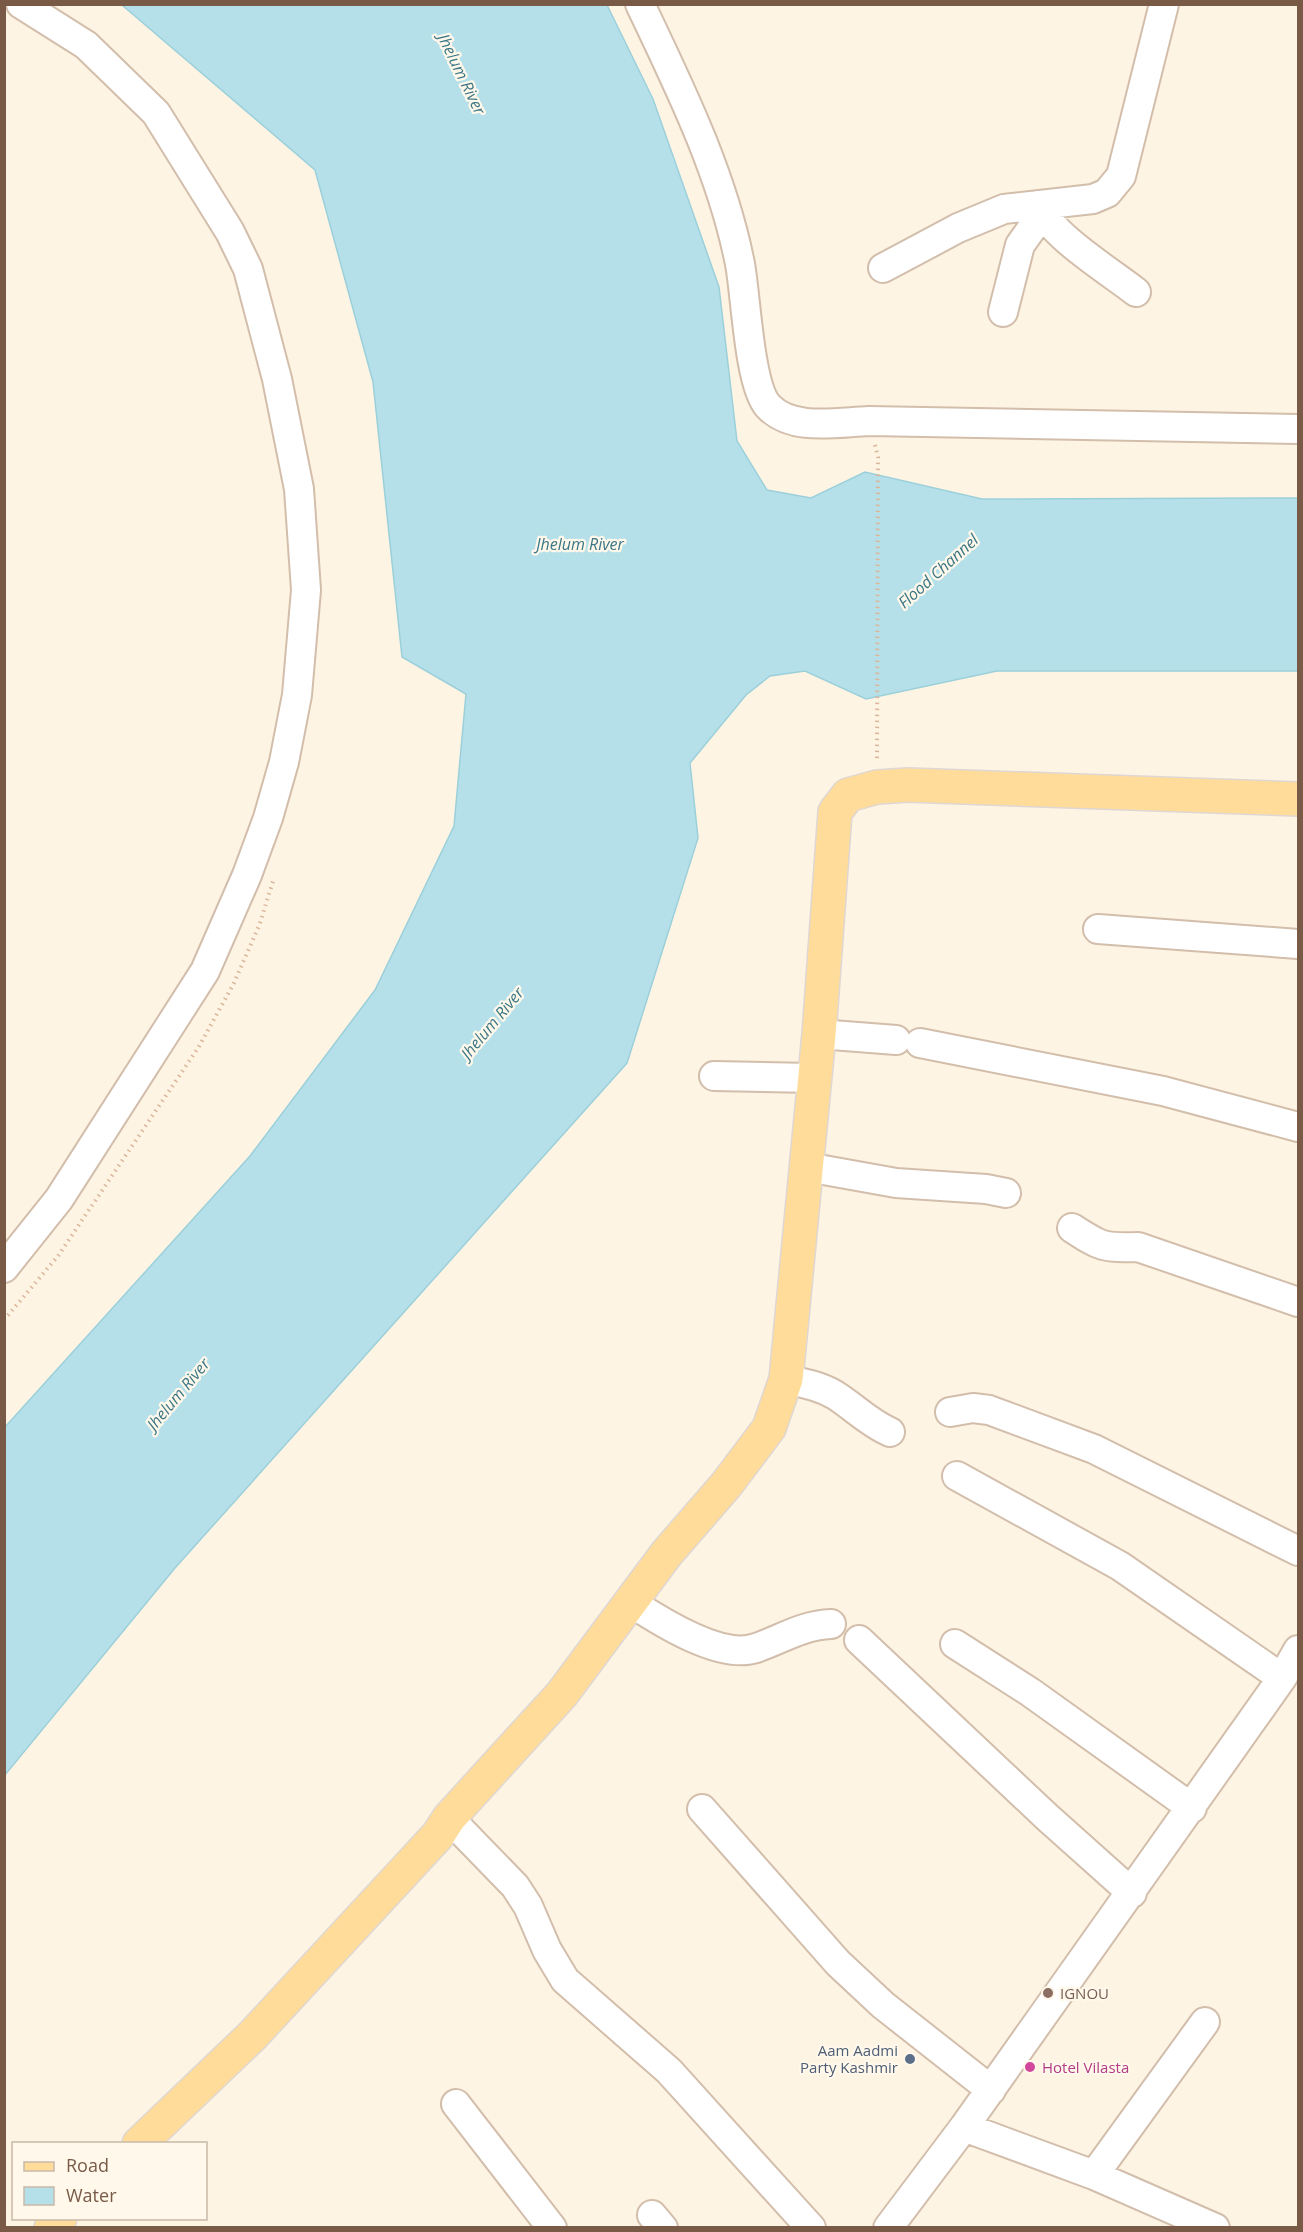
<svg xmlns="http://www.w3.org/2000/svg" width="1303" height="2232" viewBox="0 0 1303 2232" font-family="'Open Sans',sans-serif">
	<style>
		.water { fill: #b6e0e9; stroke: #9bd0db; stroke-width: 1.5 }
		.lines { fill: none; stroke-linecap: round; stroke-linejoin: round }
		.minor-casing { stroke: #d2beab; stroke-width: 32 }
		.major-casing { stroke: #dfd7d3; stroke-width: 36 }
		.path { stroke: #dab69b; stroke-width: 4; stroke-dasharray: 1.5 4.5; stroke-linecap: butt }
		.minor { stroke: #fff; stroke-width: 28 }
		.major { stroke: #ffdc99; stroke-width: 33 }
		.education-dot { fill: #8d6e63; stroke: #fff8eb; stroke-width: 2 }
		.service-dot { fill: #5c6f8a; stroke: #fff8eb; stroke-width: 2 }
		.hotel-dot { fill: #d1479c; stroke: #fff8eb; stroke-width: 2 }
		.labels { text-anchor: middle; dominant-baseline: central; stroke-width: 4.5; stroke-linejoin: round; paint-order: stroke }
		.education-label { font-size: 15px; fill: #785e54; stroke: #fff8eb; text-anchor: start }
		.service-label { font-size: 15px; fill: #4e5e75; stroke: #fff8eb; text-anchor: end }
		.hotel-label { font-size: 15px; fill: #b23c85; stroke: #fff8eb; text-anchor: start }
		.water-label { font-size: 16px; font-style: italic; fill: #3c7786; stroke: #fff8eb }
	</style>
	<rect width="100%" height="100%" fill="#fef4e3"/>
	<path class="water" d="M122 5H607L653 99 719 287 737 441 767 490 811 498 865 472 982 499 1298 498V671H997L866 699 805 671 770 676 746 695 690 763 698 838 627 1063 175 1568 5 1775V1427L250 1156 375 990 454 826 466 694 402 657 373 382 315 170Z"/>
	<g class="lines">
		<defs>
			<path id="minor" d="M640 4C680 88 722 173 740 264 746 296 749 385 768 406 792 432 838 422 869 421L1298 429
				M1038 205C1053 237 1108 270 1136 292
				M883 268 958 228 1004 209 1093 199 1107 193 1121 176 1164 4
				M1003 312 1020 245 1042 214
				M1098 929 1298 944
				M819 1034 896 1040
				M920 1043 1163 1091 1298 1127
				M714 1076 814 1078
				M807 1167 896 1183 986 1189 1006 1193
				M1072 1228C1101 1247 1103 1248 1138 1247L1298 1302
				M4 1268 59 1199 205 971 247 875 268 818 284 762 297 695 306 590 299 489 277 379 248 269 230 232 156 113 86 45 21 4
				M786 1379C803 1383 820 1386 835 1395 854 1407 869 1423 890 1432
				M950 1412 973 1408 989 1410 1094 1449 1298 1551
				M957 1476 1120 1566 1282 1678
				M632 1603C661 1622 721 1660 756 1648 782 1639 803 1625 831 1624
				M859 1640 1047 1817 1132 1893
				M955 1644 1030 1692 1192 1808
				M702 1809 838 1963 883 2005 991 2090
				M449 1818 515 1886 528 1906 547 1950 565 1980 669 2071 811 2228
				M456 2104 552 2228
				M964 2127 1094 2175 1215 2228
				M1094 2175 1205 2022
				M652 2215 663 2228
				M888 2228 964 2127 1282 1678 1298 1650"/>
			<path id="major" d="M139 2144 253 2035 438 1835 449 1818 562 1694 667 1553 726 1485 769 1428 786 1379 819 1034 835 812 848 795 877 787 908 785 1298 799
				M51 2228 60 2218"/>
		</defs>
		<use href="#minor" class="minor-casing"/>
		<use href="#major" class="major-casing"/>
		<path class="path" d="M875 445 878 457 877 761
			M4 1320 58 1256 198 1048 234 983 259 926 274 878"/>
		<use href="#minor" class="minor"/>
		<use href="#major" class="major"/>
	</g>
	<circle class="education-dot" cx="1048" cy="1993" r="6"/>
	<circle class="service-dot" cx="910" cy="2059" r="6"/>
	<circle class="hotel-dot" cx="1030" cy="2067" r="6"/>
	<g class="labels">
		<g class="education-label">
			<text x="1060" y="1993">IGNOU</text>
		</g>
		<g class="service-label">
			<text x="898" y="2050">Aam Aadmi<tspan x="898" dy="17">Party Kashmir</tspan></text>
		</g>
		<g class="hotel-label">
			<text x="1042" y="2067">Hotel Vilasta</text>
		</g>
		<g class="water-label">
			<text transform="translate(462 74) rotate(64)">Jhelum River</text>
			<text x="580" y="544">Jhelum River</text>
			<text transform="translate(938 571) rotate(-42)">Flood Channel</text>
			<text transform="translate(492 1023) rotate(-50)">Jhelum River</text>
			<text transform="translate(178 1394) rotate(-50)">Jhelum River</text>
		</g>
	</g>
	<rect width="1303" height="2232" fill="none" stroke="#785a47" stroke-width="12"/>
	<rect x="12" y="2142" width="195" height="78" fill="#fff8eb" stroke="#c9b9a9" stroke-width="1.5"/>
	<rect x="24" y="2162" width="30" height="9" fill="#ffdc99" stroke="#c9b9a9" stroke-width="1.5"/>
	<text x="66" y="2172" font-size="18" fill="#785a47">Road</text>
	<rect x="24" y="2187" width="30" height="18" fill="#b6e0e9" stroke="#c9b9a9" stroke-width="1.5"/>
	<text x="66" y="2202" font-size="18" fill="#785a47">Water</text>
</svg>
